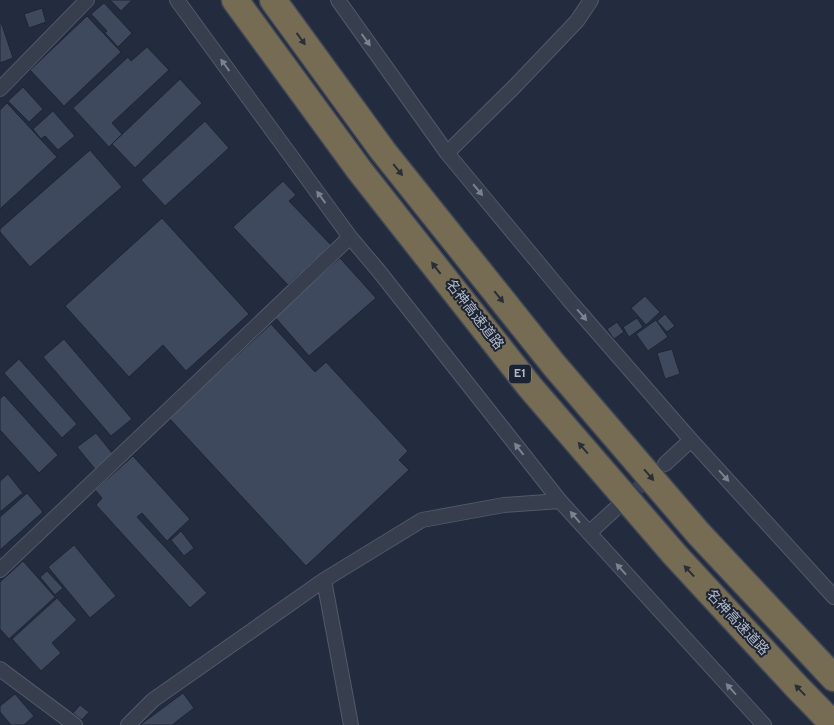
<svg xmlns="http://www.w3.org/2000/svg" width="834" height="725" viewBox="0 0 834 725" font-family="Overpass,'Noto Sans JP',sans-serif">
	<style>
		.building { fill: #3e495e; stroke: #1e2535 }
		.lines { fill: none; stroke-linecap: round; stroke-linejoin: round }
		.minor-tunnel { stroke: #384053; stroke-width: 14; stroke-dasharray: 14 7; stroke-linecap: butt }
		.minor-casing { stroke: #525969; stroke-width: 16 }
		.motorway-casing { stroke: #3f4656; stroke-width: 29 }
		.minor { stroke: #373e4e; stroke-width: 14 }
		.motorway { stroke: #756c53; stroke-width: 26 }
		.oneway { fill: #292e38 }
		.oneway2 { fill: #7b8292 }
		.labels { text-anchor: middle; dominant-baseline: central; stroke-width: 4; stroke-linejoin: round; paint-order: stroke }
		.shield { fill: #1c2333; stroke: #858c9c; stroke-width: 1 }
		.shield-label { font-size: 12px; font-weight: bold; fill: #b2b9c9 }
		.street-label { font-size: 14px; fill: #b2b9c9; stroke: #1c2333 }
	</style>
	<rect width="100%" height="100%" fill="#232b3e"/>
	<path class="building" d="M110 0H132L121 11Z
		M104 3 132 33 118 47 105 33 107 31 91 14Z
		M42 8 46 22 29 28 24 14Z
		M87 16 121 52 64 106 30 70Z
		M1 22 13 58 0 63V23Z
		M147 47 169 70 112 123 122 134 109 147 73 108 128 57 131 61Z
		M180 79 202 103 135 168 112 144Z
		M23 87 43 109 29 122 8 101Z
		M7 103 57 157 0 209V110Z
		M53 111 75 136 58 150 45 136 41 139 33 129Z
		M205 121 229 148 165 206 141 180Z
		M90 150 122 187 30 267 0 232V229Z
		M283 181 296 195 289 201 331 245 288 285 233 227Z
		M162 218 249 314 186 371 163 345 129 377 65 306Z
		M340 258 376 298 309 356 274 316Z
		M645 296 660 312 646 325 631 308Z
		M665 314 675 326 667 332 657 321Z
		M637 318 643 327 629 337 623 327Z
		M656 320 668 337 648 351 636 334Z
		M617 322 624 332 614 339 607 329Z
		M271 324 315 372 326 362 408 451 399 460 409 470 306 566 169 418Z
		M64 339 132 419 111 436 43 357Z
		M672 349 680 374 665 379 657 353Z
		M19 359 77 424 62 438 4 373Z
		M4 395 58 455 39 473 0 430V399Z
		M96 433 113 454 95 469 77 447Z
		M133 456 190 519 167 541 142 513 137 517 207 593 190 608 96 505 102 498 95 490Z
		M8 474 23 493 0 512V481Z
		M27 493 43 512 0 550V517Z
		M181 531 194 548 184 556 171 540Z
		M74 545 116 596 90 618 48 567Z
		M23 561 55 597 9 639 0 629V582Z
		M47 571 63 588 55 595 40 577Z
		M57 598 77 620 52 643 61 653 41 671 12 639Z
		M183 693 194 708 172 725H140Z
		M15 694 34 716 24 725H11L0 712V706Z
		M80 705 89 712 82 720 73 713Z"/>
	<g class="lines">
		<path class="minor-tunnel" d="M622 503 654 473"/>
		<defs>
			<path id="minor" d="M177 0 350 237 378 270 560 501 764 725
				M338 0 447 153 569 300 691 440 834 597
				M0 89 87 0
				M447 153 514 87 577 21 591 0
				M665 464 691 440
				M589 533 614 510
				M0 570 350 237
				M324 580 351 725
				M0 669 75 725
				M128 725 153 700 324 580 422 520 504 505 560 501"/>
			<path id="motorway" d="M235 0 360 171 530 387 675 555 797 687 834 725
				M273 0 383 151 554 365 699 534 834 678"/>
		</defs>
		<use href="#minor" class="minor-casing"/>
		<use href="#motorway" class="motorway-casing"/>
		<use href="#minor" class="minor"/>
		<use href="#motorway" class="motorway"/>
	</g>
	<defs><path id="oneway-solid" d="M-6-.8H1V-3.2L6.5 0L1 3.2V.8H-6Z" transform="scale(1.25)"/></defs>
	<g class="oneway">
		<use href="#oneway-solid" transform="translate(301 39) rotate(54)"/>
		<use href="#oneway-solid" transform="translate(398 170) rotate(51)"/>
		<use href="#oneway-solid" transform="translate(436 268) rotate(-128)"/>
		<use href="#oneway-solid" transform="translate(499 297) rotate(51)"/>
		<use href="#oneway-solid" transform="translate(583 448) rotate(-131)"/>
		<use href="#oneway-solid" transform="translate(649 475) rotate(49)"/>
		<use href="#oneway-solid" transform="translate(689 571) rotate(-133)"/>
		<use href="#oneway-solid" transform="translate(800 690) rotate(-134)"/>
	</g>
	<g class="oneway2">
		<use href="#oneway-solid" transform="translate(366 40) rotate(54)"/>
		<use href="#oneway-solid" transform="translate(225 65) rotate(-126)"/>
		<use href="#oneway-solid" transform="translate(478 190) rotate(50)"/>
		<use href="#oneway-solid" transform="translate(321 197) rotate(-126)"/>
		<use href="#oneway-solid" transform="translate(582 315) rotate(49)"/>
		<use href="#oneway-solid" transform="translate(519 449) rotate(-128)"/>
		<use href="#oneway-solid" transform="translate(724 476) rotate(48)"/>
		<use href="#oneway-solid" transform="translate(575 517) rotate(-131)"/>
		<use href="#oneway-solid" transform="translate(621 569) rotate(-132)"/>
		<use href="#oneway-solid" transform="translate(731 689) rotate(-132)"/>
	</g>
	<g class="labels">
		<rect class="shield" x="509" y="364.5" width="22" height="19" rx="4"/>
		<g class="shield-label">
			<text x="520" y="374">E1</text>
		</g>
		<g class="street-label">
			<text transform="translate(474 315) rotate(52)">名神高速道路</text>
			<text transform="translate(737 623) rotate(47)">名神高速道路</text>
		</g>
	</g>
</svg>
